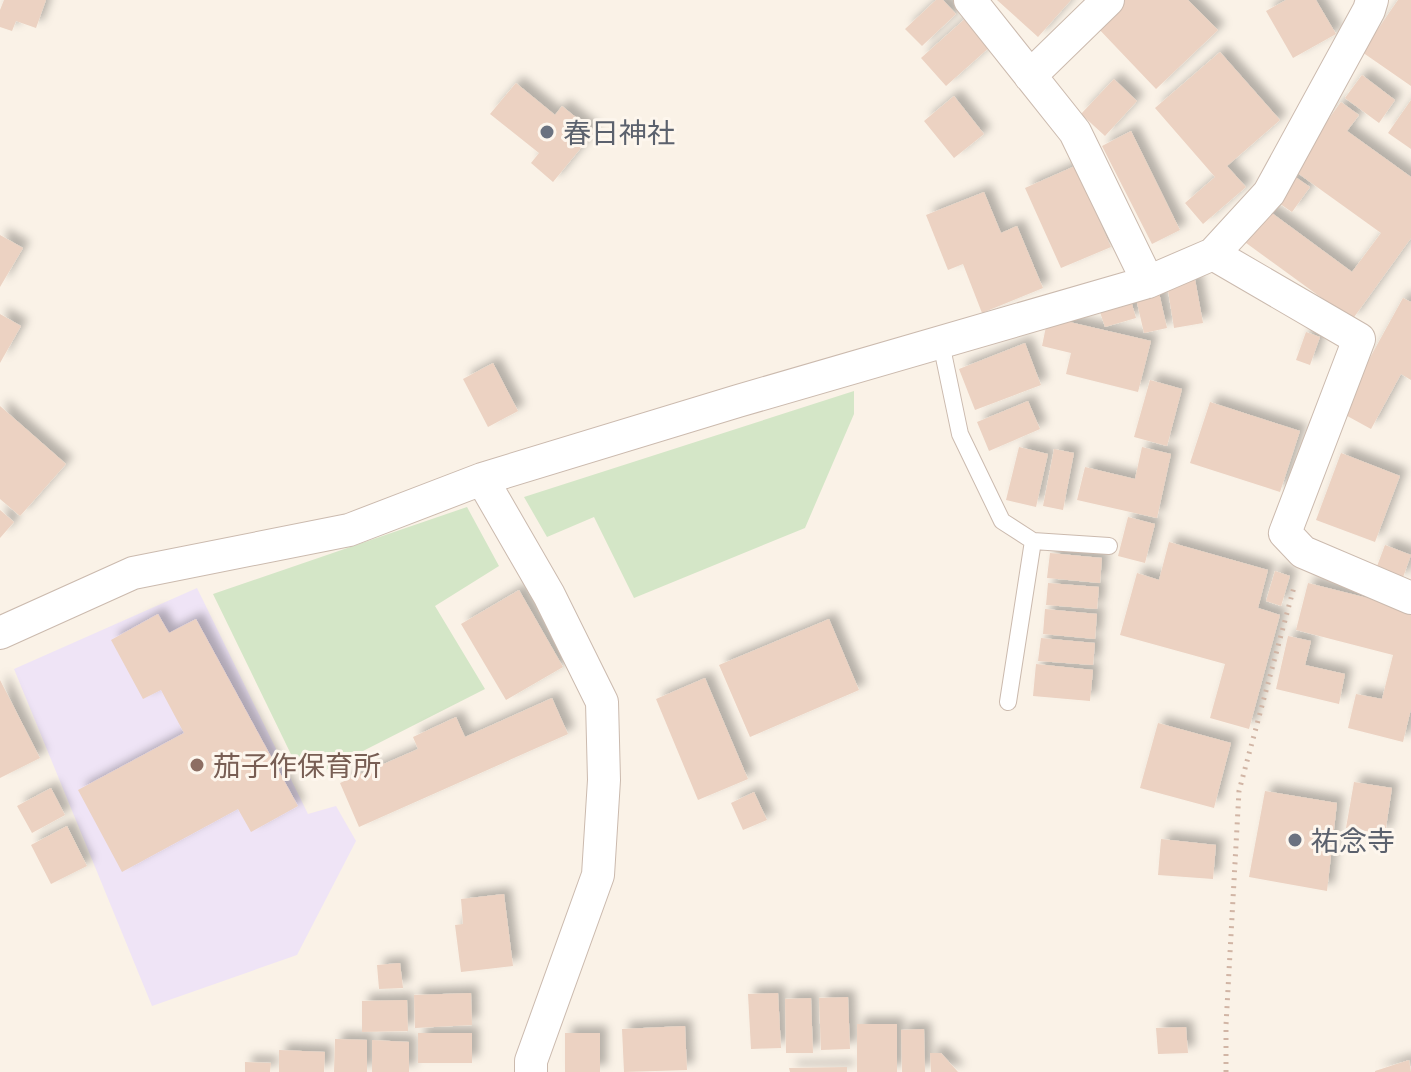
<svg xmlns="http://www.w3.org/2000/svg" width="1411" height="1072" viewBox="0 0 1411 1072" font-family="Quicksand,'Noto Sans JP',sans-serif">
	<style>
		.education { fill: #efe4f6 }
		.green { fill: #d4e6c7 }
		.building { fill: #ecd2c2; filter: url(#shadow) }
		.lines { fill: none; stroke-linecap: round; stroke-linejoin: round }
		.service-casing { stroke: #cbbaae; stroke-width: 18 }
		.minor-casing { stroke: #cbbaae; stroke-width: 34 }
		.path { stroke: #d1b5a5; stroke-width: 5; stroke-dasharray: 2 6; stroke-linecap: butt }
		.service { stroke: #fff; stroke-width: 16 }
		.minor { stroke: #fff; stroke-width: 32 }
		.worship-dot { fill: #6b7280; stroke: #fdf6ed; stroke-width: 3 }
		.education-dot { fill: #8d6e63; stroke: #fdf6ed; stroke-width: 3 }
		.labels { text-anchor: middle; dominant-baseline: central; stroke-width: 6; stroke-linejoin: round; paint-order: stroke }
		.worship-label { font-size: 28px; fill: #5b616d; stroke: #fdf6ed; text-anchor: start }
		.education-label { font-size: 28px; fill: #785e54; stroke: #fdf6ed; text-anchor: start }
	</style>
	<defs>
		<filter id="shadow"><feDropShadow dx="7" dy="-7" stdDeviation="4" flood-color="#0004"/></filter>
	</defs>
	<rect width="100%" height="100%" fill="#faf2e7"/>
	<path class="education" d="M197 588 308 814 336 806 356 841 297 955 152 1006 14 669Z"/>
	<path class="green" d="M854 391V414L805 528 634 598 594 517 547 537 524 497Z
		M467 507 499 566 435 606 485 689 304 781 213 594Z"/>
	<path class="building" d="M4 0H46L36 28 16 21 12 31 0 27V10Z
		M936 0H943L956 14 922 46 905 29Z
		M997 0H1071L1038 37Z
		M1123 0H1188L1218 30 1156 89 1096 26Z
		M1286 0H1316L1336 34 1293 58 1266 11Z
		M1398 0H1411V86L1362 52Z
		M967 17 992 45 946 86 921 58Z
		M1220 52 1280 120 1227 166 1246 187 1203 224 1185 203 1215 177 1155 108Z
		M1362 75 1395 100 1379 123 1345 98Z
		M1114 79 1137 101 1105 136 1081 114Z
		M516 83 555 115 562 106 594 132 553 182 531 163 539 153 490 114Z
		M954 96 984 134 954 158 924 121Z
		M1411 100V149L1388 133Z
		M1341 102 1359 115 1347 131 1411 177V238L1352 320 1242 240 1265 208 1352 272 1381 233 1292 169Z
		M1131 131 1180 230 1152 244 1102 146Z
		M1075 166 1111 247 1061 268 1025 188Z
		M1291 174 1310 187 1292 212 1273 199Z
		M984 192 1001 233 1017 226 1043 288 982 313 963 264 948 270 926 215Z
		M0 235 23 248 0 287Z
		M1195 279 1203 323 1174 328 1167 284Z
		M1158 288 1167 328 1144 333 1135 294Z
		M1130 297 1136 318 1105 327 1098 306Z
		M1403 298 1411 302V380L1401 374 1371 429 1340 412Z
		M0 314 21 326 0 363Z
		M1048 317 1151 341 1138 392 1066 374 1071 353 1042 346Z
		M1306 332 1320 337 1310 365 1296 360Z
		M1025 343 1041 385 975 410 959 369Z
		M493 363 518 411 488 427 463 379Z
		M1150 380 1182 389 1167 446 1134 437Z
		M1028 401 1040 429 989 451 977 422Z
		M1210 402 1300 431 1280 492 1190 463Z
		M0 406 66 464 20 516 0 499Z
		M1019 447 1048 454 1036 507 1006 500Z
		M1142 447 1171 454 1157 518 1077 500 1085 467 1135 479Z
		M1054 449 1074 453 1063 510 1043 506Z
		M1341 453 1400 476 1375 542 1316 520Z
		M0 510 14 522 0 538Z
		M1128 517 1155 524 1145 563 1118 556Z
		M1169 542 1268 570 1258 608 1280 615 1249 729 1210 718 1225 664 1120 635 1137 573 1159 580Z
		M1385 545 1411 555 1402 580 1376 569Z
		M1050 553 1102 558 1100 583 1047 578Z
		M1275 571 1290 576 1281 606 1266 601Z
		M1048 583 1099 587 1097 609 1046 605Z
		M1308 583 1411 609V709L1403 742 1348 728 1356 694 1382 699 1393 655 1296 630Z
		M519 590 563 667 506 700 461 624Z
		M1045 609 1097 614 1095 639 1043 634Z
		M158 614 169 633 196 619 298 806 251 832 238 809 122 872 78 790 184 733 161 690 143 699 111 640Z
		M829 619 859 690 750 737 719 665Z
		M1288 636 1311 641 1305 665 1345 674 1339 704 1276 689Z
		M1041 638 1095 643 1093 665 1038 661Z
		M1036 664 1093 670 1090 701 1033 696Z
		M705 678 748 779 698 800 656 699Z
		M0 680 40 758 0 778Z
		M552 698 568 734 359 827 340 783 418 749 413 737 456 717 465 737Z
		M1158 723 1231 743 1214 808 1140 788Z
		M1354 782 1392 788 1385 834 1346 828Z
		M51 788 65 815 32 833 17 806Z
		M1265 791 1337 803 1327 891 1249 877Z
		M754 792 767 820 743 830 731 803Z
		M67 826 87 866 51 884 31 845Z
		M1161 839 1216 845 1213 879 1158 875Z
		M504 894 513 966 461 972 455 925 463 924 461 899Z
		M400 963 403 988 379 989 377 965Z
		M471 993 472 1025 415 1028 414 995Z
		M778 993 781 1048 751 1049 748 994Z
		M848 997 850 1049 821 1050 819 998Z
		M811 998 813 1053H786L785 999Z
		M407 1000 408 1031 362 1032V1001Z
		M857 1024H897V1072H857Z
		M685 1026 687 1070 624 1072 622 1029Z
		M1186 1027 1188 1053 1158 1054 1156 1028Z
		M924 1029 925 1072H902L901 1030Z
		M418 1033H472V1063H418Z
		M565 1033H600V1072H565Z
		M335 1039 367 1040V1072H334Z
		M372 1040 409 1042V1072H372Z
		M279 1050 325 1052 324 1072H279Z
		M930 1053H941L958 1072H931Z
		M1409 1060 1411 1072H1375V1071Z
		M245 1062 271 1063 270 1072H245Z
		M847 1067V1072H790L789 1068Z"/>
	<g class="lines">
		<defs>
			<path id="service" d="M941 343 960 434 1002 521 1033 541 1109 546
				M1008 702 1033 541"/>
			<path id="minor" d="M970 0 1075 132 1148 282
				M1030 76 1108 0
				M1213 254 1359 339 1285 533 1303 552 1411 598
				M482 479 549 595 602 702 604 780 598 875 531 1061V1072
				M0 633 133 573 349 530 482 479 738 401 1148 282 1213 254 1269 193 1369 10 1372 0"/>
		</defs>
		<use href="#service" class="service-casing"/>
		<use href="#minor" class="minor-casing"/>
		<path class="path" d="M1226 1072V1025L1239 791 1294 587"/>
		<use href="#service" class="service"/>
		<use href="#minor" class="minor"/>
	</g>
	<g class="worship-dot">
		<circle cx="547" cy="132" r="8"/>
		<circle cx="1295" cy="840" r="8"/>
	</g>
	<circle class="education-dot" cx="197" cy="765" r="8"/>
	<g class="labels">
		<g class="worship-label">
			<text x="563" y="132">春日神社</text>
			<text x="1311" y="840">祐念寺</text>
		</g>
		<g class="education-label">
			<text x="213" y="765">茄子作保育所</text>
		</g>
	</g>
</svg>
